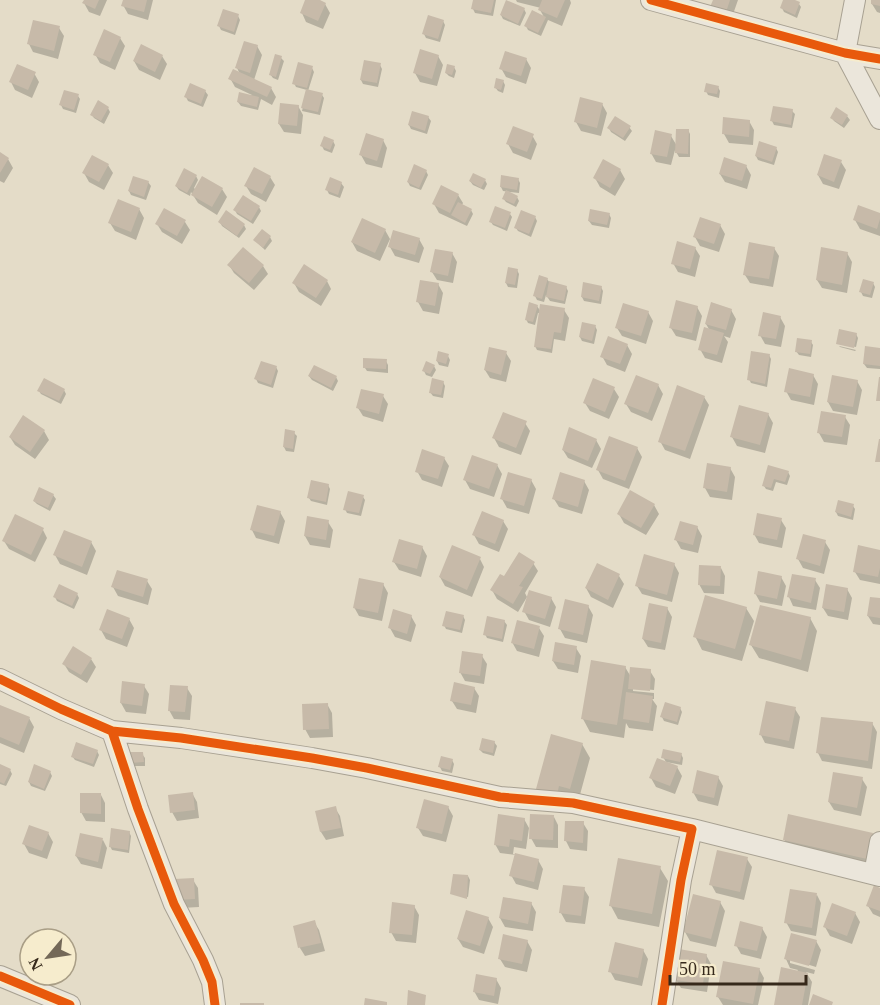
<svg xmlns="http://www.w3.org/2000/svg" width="880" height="1005" viewBox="0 0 880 1005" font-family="Georgia,serif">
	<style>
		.shadow { fill: #0003 }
		.building { fill: #c7baa9 }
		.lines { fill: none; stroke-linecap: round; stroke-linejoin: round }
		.street-casing { stroke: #a8a192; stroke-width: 22 }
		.street { stroke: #ebe6db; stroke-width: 20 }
		.cycleway-casing { stroke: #f6eccd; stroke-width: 13 }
		.cycleway { stroke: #e8590c; stroke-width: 9 }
	</style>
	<rect width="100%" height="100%" fill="#e4dcc8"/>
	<path class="shadow" d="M85 0H107L100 16 89 12 84 3Z
		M124 0H153L148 20 128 14 123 5Z
		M307 0H316L325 4 330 13 323 29 306 22 302 13Z
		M475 0H496L493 16 475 13 473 9Z
		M516 0H570L571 3 562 26 548 20 541 36 528 30 526 26 544 17 540 10 541 8 517 2Z
		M714 0H738L731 20Z
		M785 0H791L799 4 801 7 797 18 784 12 782 8Z
		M873 0H880V13L877 12 872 4Z
		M524 9 526 13 520 26 503 19 501 15Z
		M238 16 240 20 235 35 221 30 219 26Z
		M443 21 445 25 440 42 426 38 424 34Z
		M59 28 64 36 58 59 33 52 29 44Z
		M120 38 125 46 115 70 100 63 95 54Z
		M257 46 262 55 254 80 271 88 276 97 272 105 261 99 258 110 241 106 238 102 252 95 235 87 230 78 240 74 237 68Z
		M162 56 167 64 160 80 139 70 134 61Z
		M438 56 443 65 437 86 420 82 415 73Z
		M281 58 284 61 278 80 273 78 270 74Z
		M526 59 531 68 526 84 506 77 501 68Z
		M380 65 382 69 378 87 363 84 361 80Z
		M454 67 456 71 454 78 449 76 446 73Z
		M312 68 314 72 308 91 322 95 324 98 320 115 302 111 307 90 296 87 294 83Z
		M34 73 39 82 32 98 15 90 11 82Z
		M503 81 505 85 503 93 498 91 495 87Z
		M718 87 720 91 719 98 708 95 706 91Z
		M205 91 208 95 203 107 188 101 186 97Z
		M78 96 80 99 76 113 63 109 61 105Z
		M602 104 607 113 601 136 581 131 576 122Z
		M298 106 303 115 301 134 284 132 279 124Z
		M108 108 110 112 104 124 94 118 92 115Z
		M792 111 795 114 792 128 774 125 772 121Z
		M847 116 850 120 844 128 834 121 832 118Z
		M428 117 431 121 427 134 411 129 409 125Z
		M749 121 754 130 753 145 729 143 724 134Z
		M629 127 632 131 625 141 611 132 609 128Z
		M688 130 690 134V157H679L675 150 671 165 656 162 651 153 671 136 677 146Z
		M532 135 537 144 531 160 513 153 508 144Z
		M383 140 387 148 382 168 366 164 361 155Z
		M333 141 335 145 332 153 324 150 322 146Z
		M776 148 778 152 774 165 758 160 756 156Z
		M0 154 8 159 13 168 4 183 0 181Z
		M841 162 846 170 839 189 823 184 818 175Z
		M108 165 113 173 104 190 89 182 84 173Z
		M746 166 751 175 747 189 725 182 720 174Z
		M620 170 625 179 615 196 600 187 595 178Z
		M426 171 428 175 421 190 410 186 408 182Z
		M196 176 198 180 194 188 196 190 222 189 227 197 217 215 198 203 191 192 190 196 179 190 176 186Z
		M270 177 275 185 266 202 251 194 246 186Z
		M518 179 520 183 519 193 503 191 501 187Z
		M485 180 487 184 484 190 473 185 470 181Z
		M148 182 151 186 146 200 131 195 129 191Z
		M341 183 344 187 340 198 329 194 327 190Z
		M458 195 463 203 462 205 471 210 473 214 467 226 439 213 434 204Z
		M517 197 519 201 516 207 506 202 503 198Z
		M259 207 261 211 253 224 237 214 235 210Z
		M139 209 144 218 136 240 115 231 110 223Z
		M510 214 512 217 507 231 493 225 491 222Z
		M609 214 611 218 609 228 592 225 589 221Z
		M880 214V236L860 229 855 220Z
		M535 217 537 221 531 237 518 231 516 228Z
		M185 222 190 230 182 244 162 232 157 224Z
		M220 222 244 225 246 229 239 238 222 226Z
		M720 225 725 234 719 252 700 246 695 237Z
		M385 230 390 239 380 261 357 251 352 242Z
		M262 231 270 237 272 241 265 250 255 240Z
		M419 239 424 248 419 263 395 256 390 247Z
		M695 248 700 256 695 277 678 272 673 263Z
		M774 248 779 256 773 287 750 283 745 275Z
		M452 253 457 262 453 283 437 280 432 272Z
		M847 253 852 262 847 293 822 288 817 280Z
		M229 265 263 266 268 274 254 290 234 273Z
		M517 270 519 274 517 288 508 287 506 283Z
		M547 279 550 283 566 287 568 291 565 304 550 301 546 295 544 302 537 300 535 296Z
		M327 281 331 289 321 306 299 292 294 283Z
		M873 283 875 287 872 298 863 296 861 292Z
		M438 284 443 293 439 314 423 311 418 302Z
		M601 287 603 291 601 304 584 301 582 297Z
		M537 306 541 312 564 310 569 318 565 341 554 339 552 353 537 350 535 346 540 313H538L535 325 528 323 526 319Z
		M697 307 702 316 696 341 676 336 671 328Z
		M731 310 736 319 730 338 724 336 728 342 722 363 705 358 700 349 710 331 706 324Z
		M648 312 653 321 646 344 622 336 617 328Z
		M780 317 785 326 781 347 765 344 760 335Z
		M595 326 597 330 594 344 582 341 580 337Z
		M841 331 856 334 858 338 856 347 838 343V345V343Z
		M811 342 813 345 811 357 799 355 796 351Z
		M627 345 632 354 625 372 607 365 602 356Z
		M839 346 856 350 855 351 840 347Z
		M880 350V369L867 368 864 364Z
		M506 353 511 361 506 382 490 378 485 370Z
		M769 355 771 359 767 387 751 383 749 379Z
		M448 356 450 360 448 367 439 365 437 361Z
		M386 361 388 365V373L367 371 365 368Z
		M434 366 436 370 432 377 426 375 424 371Z
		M276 367 278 371 273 388 258 383 256 379Z
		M813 375 818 384 814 405 791 400 786 391Z
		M309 376 336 377 338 381 333 391 312 380Z
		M857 381 862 390 857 415 833 411 828 402Z
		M443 382 445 386 443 398 433 396 430 392Z
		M658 385 663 394 652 421 631 412 626 404Z
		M614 389 619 397 609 419 590 411 585 403Z
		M64 390 66 394 61 404 41 394 39 391Z
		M383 396 388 404 383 422 363 416 358 408Z
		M704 397 709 405 690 459 665 450 660 441Z
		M768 414 773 423 765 453 737 446 732 437Z
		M845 417 850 425 847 445 824 442 819 433Z
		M525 423 530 431 521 455 499 447 494 438Z
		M44 431 49 440 35 459 15 445 10 437Z
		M294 433 297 436 294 452 286 451 284 447Z
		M596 440 601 449 592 468 568 458 563 450Z
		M637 448 642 457 629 489 603 479 598 470Z
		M444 458 449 466 442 487 422 480 417 471Z
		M497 465 502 474 494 497 470 489 465 480Z
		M769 467 788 472 790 476 787 485 776 482 773 491 766 489 764 486Z
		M730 468 735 477 732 500 710 497 705 488Z
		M531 480 536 489 529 514 507 508 502 499Z
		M584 481 589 490 582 514 559 507 554 499Z
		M328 485 330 489 327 505 311 501 309 498Z
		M53 495 56 499 50 511 37 504 34 501Z
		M363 497 365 500 361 516 347 513 345 509Z
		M654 505 659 514 646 535 624 523 619 514Z
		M853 506 855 509 853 520 838 516 836 512Z
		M280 512 285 521 279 544 256 538 252 530Z
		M781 520 786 528 782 548 759 543 754 534Z
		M503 521 508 529 499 552 479 544 474 535Z
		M328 522 333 530 330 548 310 545 305 536Z
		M697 527 702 536 698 553 681 549 676 540Z
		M43 530 47 538 35 562 9 549 4 541Z
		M91 542 96 551 87 575 60 564 55 555Z
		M825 542 830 550 824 574 803 568 798 559Z
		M422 547 427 556 421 577 399 570 394 562Z
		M880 551V584L860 580 855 572Z
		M480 559 484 567 472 597 445 586 440 577Z
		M533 563 538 571 525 593 527 597 518 612 497 599 492 590 504 578Z
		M674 564 679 573 672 602 642 594 637 586Z
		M598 565 619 576 624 584 613 608 591 597 586 588Z
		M721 568 725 576 724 594 704 593 699 584Z
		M781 577 786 586 782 606 760 602 755 593Z
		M815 580 820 588 816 610 793 606 789 597Z
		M147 581 152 589 148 605 118 596 113 587Z
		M383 584 388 593 382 621 359 616 354 607Z
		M847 589 852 598 848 620 828 616 823 608Z
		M77 594 79 598 74 609 57 601 55 597Z
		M551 598 556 607 550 627 529 620 524 611Z
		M880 600V625L873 624 868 616Z
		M588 606 593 615 587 643 565 638 560 629Z
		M667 608 672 617 665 650 648 647 643 639Z
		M746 608 754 621 742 661 702 650 695 636Z
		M411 616 416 625 411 642 395 637 390 628Z
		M463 616 465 620 462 633 446 629 444 625Z
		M810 618 817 631 808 672 759 658 751 645Z
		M129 619 134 628 127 647 106 639 101 630Z
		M504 621 507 625 503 642 487 638 485 634Z
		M539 628 544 636 539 657 517 651 512 642Z
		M576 648 581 656 578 673 558 669 553 661Z
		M482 656 487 664 484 684 465 681 460 672Z
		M91 659 96 667 87 683 69 672 64 664Z
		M625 667 631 677 650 671 655 679 654 690 633 688V691L654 693V699H652L657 706 653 731 629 728 626 723 624 738 590 732 583 719Z
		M144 686 149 694 146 714 126 712 121 703Z
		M187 688 192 696 190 720 174 719 169 710Z
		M474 688 479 696 476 713 457 709 452 701Z
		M327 704 332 713 333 737 310 738 305 729Z
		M0 706 29 718 34 727 24 753 0 743Z
		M680 708 682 712 678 725 664 721 662 717Z
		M795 709 800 717 794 749 765 743 761 735Z
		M872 723 877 732 872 769 822 761 818 753Z
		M494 742 497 746 494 756 483 753 480 750Z
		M582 744 590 758 578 802H545L537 789Z
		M97 751 99 755 94 767 75 760 72 756Z
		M142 754 145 758V766H133L131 762Z
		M681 754 683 758 682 765 666 762 663 757Z
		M452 760 454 764 452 773 442 771 440 767Z
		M0 766 10 770 12 774 6 786 0 784Z
		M677 767 682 776 675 794 656 787 651 778Z
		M50 772 52 776 45 791 31 786 29 782Z
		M718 777 723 786 718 806 698 801 693 792Z
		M862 779 867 787 861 816 834 810 829 802Z
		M192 793 197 802 199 818 177 821 172 812Z
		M101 795 105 803V822L86 821 81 812Z
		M448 807 453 816 446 842 423 836 418 828Z
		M335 808 340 816 344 836 326 840 321 832 317 812Z
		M554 817 558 825V848L536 847 531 838Z
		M524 819 529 828 526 849 514 847 513 854 538 860 543 869 538 890 516 884 511 875 516 855 500 853 495 844Z
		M583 823 588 831 587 851 570 849 566 841Z
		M129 832 131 836 129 853 112 850 110 846Z
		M48 833 53 842 47 859 29 853 24 844Z
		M872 835 879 848 874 871 792 852 784 839Z
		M103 840 107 848 102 869 81 864 76 856Z
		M747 859 752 867 744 900 716 893 711 884Z
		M660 868 668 881 659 927 618 919 611 906Z
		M468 876 470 880 468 897 452 893Z
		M193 880 198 888 199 907 181 908 176 900Z
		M584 889 589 897 585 924 566 922 561 913Z
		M880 889V917L873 914 868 906Z
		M817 895 821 903 816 936 791 931 786 922Z
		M720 902 725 911 716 947 690 941 685 932Z
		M531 903 536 912 533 931 505 927 500 918Z
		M414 906 419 915 416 943 396 941 391 932Z
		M855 913 860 922 852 944 830 936 825 927Z
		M488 918 493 927 484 954 463 947 458 939Z
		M314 922 319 930 325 951 305 956 300 948 294 927Z
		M762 928 767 937 761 959 741 954 736 945Z
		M527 941 532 950 527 972 505 967 500 959Z
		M816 941 821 950 816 967 790 959V963L815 970 814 974 806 972 812 982 808 1005H775L798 970 790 968 786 959Z
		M643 950 648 959 642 986 615 980 610 971Z
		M706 955 711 964 707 992 681 988 676 980Z
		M759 969 764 978 758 1005H723L718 997Z
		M496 979 501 988 498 1004 479 1000 474 991Z"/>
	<path class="building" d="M84 0H99L95 9 82 3Z
		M123 0H147L144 12 121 6Z
		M305 0H320L326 3 318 21 300 13Z
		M473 0H494L491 13 471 9Z
		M506 0 525 8 518 24 500 15Z
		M542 0H565L557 18 538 10Z
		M713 0H730L726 12 710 7Z
		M783 0H795L800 2 795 15 780 8Z
		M871 0H880V6L871 4Z
		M223 9 239 14 234 32 217 26Z
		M532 10 546 17 538 33 524 26Z
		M428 15 444 20 438 39 422 34Z
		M33 20 60 26 54 51 27 44Z
		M104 29 121 37 110 62 93 55Z
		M244 41 258 45 250 73 235 68Z
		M141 44 163 55 155 72 133 61Z
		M420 49 439 55 432 79 413 73Z
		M505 51 527 58 521 76 499 69Z
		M275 54 282 56 276 77 269 75Z
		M364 60 381 63 377 83 360 80Z
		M298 62 313 66 307 88 292 84Z
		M17 64 36 72 28 90 9 82Z
		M447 64 455 66 452 75 445 73Z
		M233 69 272 87 267 97 228 79Z
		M496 78 504 80 501 90 494 88Z
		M190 83 206 90 201 104 184 97Z
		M706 83 719 86 717 94 704 92Z
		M306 89 323 93 318 112 301 108Z
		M64 90 79 94 74 110 59 105Z
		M239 92 259 97 257 107 237 102Z
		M580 97 603 103 597 128 574 122Z
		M98 100 109 107 101 121 90 115Z
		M280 103 299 105 297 126 278 124Z
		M773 106 793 109 791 125 770 121Z
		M836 107 848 115 842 125 830 118Z
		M412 111 429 116 425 131 408 125Z
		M615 116 631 126 623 138 607 128Z
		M723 117 750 120 749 137 722 134Z
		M513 126 534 134 527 152 506 144Z
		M676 129H689L688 154 675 153Z
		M655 130 672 134 667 157 650 154Z
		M366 133 384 139 377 161 359 155Z
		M324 136 334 140 330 150 320 146Z
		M759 141 777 147 772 162 755 156Z
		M0 152 9 158 0 173Z
		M824 154 842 160 834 182 817 175Z
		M92 155 109 164 99 182 82 173Z
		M724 157 747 165 742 181 719 174Z
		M603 159 621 169 610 188 593 178Z
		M414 164 427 170 419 188 407 182Z
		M254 167 271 176 262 194 244 186Z
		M184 168 197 175 187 193 175 186Z
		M473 173 486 179 481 188 469 181Z
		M501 175 519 178 517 190 500 187Z
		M133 176 149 181 144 197 128 191Z
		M202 176 223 188 212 207 191 195Z
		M330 177 342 182 338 195 325 190Z
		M441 185 459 194 450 213 432 204Z
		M506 190 518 196 514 204 502 199Z
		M243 195 260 206 251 221 233 210Z
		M118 199 140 208 131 232 108 223Z
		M458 202 472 209 465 223 451 215Z
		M858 205 880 213V219L877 229 853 220Z
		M495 206 511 212 505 228 489 222Z
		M164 208 186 220 177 236 155 224Z
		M590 209 610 213 607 225 588 221Z
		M226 210 245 224 237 236 218 222Z
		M521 210 536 216 529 234 514 228Z
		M700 217 721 224 714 244 693 237Z
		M362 218 386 229 375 253 351 242Z
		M262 229 271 236 263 248 253 240Z
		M393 230 420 238 415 255 388 247Z
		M677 241 696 247 690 269 671 264Z
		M749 242 775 247 769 279 743 275Z
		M243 247 264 265 249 283 227 265Z
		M821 247 848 252 842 285 816 280Z
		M435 249 453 252 448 276 430 272Z
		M304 264 328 280 316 298 292 283Z
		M508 267 518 269 515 285 505 283Z
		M539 275 548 278 542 299 533 296Z
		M863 279 874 282 870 295 859 292Z
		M420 280 439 283 435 306 416 302Z
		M549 281 567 286 564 301 546 297Z
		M583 282 602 286 599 301 581 297Z
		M676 300 698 306 692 333 669 328Z
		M529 302 538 305 533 322 525 320Z
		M711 302 732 309 726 330 705 324Z
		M623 303 649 311 641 336 615 328Z
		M540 304 565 308 561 333 554 332 551 349 534 347Z
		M763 312 781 316 776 339 758 336Z
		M582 322 596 325 592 341 579 337Z
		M704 327 724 333 717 355 698 350Z
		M839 329 857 333 854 348 836 344Z
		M608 336 628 344 620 364 600 357Z
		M797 338 812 340 810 354 795 352Z
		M865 346 880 348V366L863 364Z
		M489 347 507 351 501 375 484 370Z
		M438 351 449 354 446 364 436 361Z
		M751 351 770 354 765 384 747 380Z
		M363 358 387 359 386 369 363 368Z
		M261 361 277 366 271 385 254 379Z
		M426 361 435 365 430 374 422 371Z
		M314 365 337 376 331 388 308 376Z
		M789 368 814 374 810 397 784 392Z
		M636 375 659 384 648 413 624 404Z
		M832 375 858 380 853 407 827 402Z
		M879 377H880V401H876Z
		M44 378 65 389 59 401 37 391Z
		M432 378 444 381 441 395 429 393Z
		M593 378 615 387 605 412 583 403Z
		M677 385 705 396 685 451 658 442Z
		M361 389 384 394 379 414 356 408Z
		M739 405 769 413 760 445 730 437Z
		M821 411 846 415 842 437 817 433Z
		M503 412 527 421 516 448 492 438Z
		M23 415 45 430 30 452 9 437Z
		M569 427 597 439 588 461 562 450Z
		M285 429 295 431 293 449 283 447Z
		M609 436 638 447 625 481 596 470Z
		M879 439H880V462H875Z
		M422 449 445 457 438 479 415 472Z
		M472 455 498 464 489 489 463 480Z
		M707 463 731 467 727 492 703 488Z
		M768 465 789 471 785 482 774 479 771 488 762 486Z
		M508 472 532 479 524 506 500 499Z
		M560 472 585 480 578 507 552 499Z
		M311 480 329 484 326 502 307 498Z
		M39 487 54 494 48 508 33 501Z
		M630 490 655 504 641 528 617 514Z
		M348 491 364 495 359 513 343 510Z
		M838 500 854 504 851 517 835 512Z
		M257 505 281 511 274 536 250 530Z
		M482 511 504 520 495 544 472 535Z
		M757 513 782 518 777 540 753 535Z
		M15 514 44 528 31 555 2 541Z
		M307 516 329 520 326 540 304 536Z
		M680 521 698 526 693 545 674 540Z
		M64 530 92 541 82 567 53 555Z
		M803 534 826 540 820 566 796 559Z
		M399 539 423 546 417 569 392 562Z
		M452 545 481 557 467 590 439 577Z
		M858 545 880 550V568L878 577 853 572Z
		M519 552 535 562 519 586 523 587 513 604 490 590 500 574 504 576Z
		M644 554 675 563 667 595 635 586Z
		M597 563 620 574 608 600 585 588Z
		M699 565 721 566 720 586 698 585Z
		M117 570 148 579 143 597 111 587Z
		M758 571 782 576 777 599 754 594Z
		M792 574 816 578 811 603 787 597Z
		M359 578 384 583 378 613 353 608Z
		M59 584 78 593 72 606 53 597Z
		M826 584 848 588 844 612 822 608Z
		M529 590 552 597 545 619 522 612Z
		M705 595 747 607 735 649 693 637Z
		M870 597 880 598V618L867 616Z
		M565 599 589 605 583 635 558 629Z
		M649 603 668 607 661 643 642 639Z
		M760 605 811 617 801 660 749 645Z
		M107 609 130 618 122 639 99 630Z
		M393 609 412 615 407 634 388 628Z
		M446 611 464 615 460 630 442 626Z
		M487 616 505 620 502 639 483 635Z
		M517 620 540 626 534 649 511 643Z
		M555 642 577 646 574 665 552 661Z
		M73 646 92 658 81 675 62 664Z
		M462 651 483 654 480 676 459 673Z
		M591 660 626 666 617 725 581 719Z
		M630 667 651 669 650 691 628 689Z
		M122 681 145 684 142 706 120 703Z
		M454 682 475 687 471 705 450 701Z
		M170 685 188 686 185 712 168 711Z
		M626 692 653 696 649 723 623 719Z
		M766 701 796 707 789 741 759 735Z
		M665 702 681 707 677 722 660 717Z
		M328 703 329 729 303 730 302 704Z
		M0 705 30 717 19 745 0 737Z
		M821 717 873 722 868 761 816 753Z
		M551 734 583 743 570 789 559 786 557 795 536 789Z
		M482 738 495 741 493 753 479 750Z
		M76 742 98 750 93 764 71 757Z
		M663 749 682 753 680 762 661 758Z
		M129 752H143L144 762 130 763Z
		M441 756 453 759 450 770 438 767Z
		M657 758 678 766 670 786 649 778Z
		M0 764 11 769 4 784 0 782Z
		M34 764 51 771 44 789 28 782Z
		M697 770 719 776 714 798 692 793Z
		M833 772 863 777 857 808 828 802Z
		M193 792 195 810 170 813 168 795Z
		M80 793H101V814L80 813Z
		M424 799 449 806 442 834 416 828Z
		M336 806 341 828 320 832 315 811Z
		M498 814 525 818 522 841 510 839 509 847 494 845Z
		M530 814 554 815 553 840 529 839Z
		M788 814 873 833 867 859 783 840Z
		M565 821H584L583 843 564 841Z
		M29 825 49 832 42 851 22 844Z
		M111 828 130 831 128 850 109 847Z
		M80 833 103 838 98 862 75 856Z
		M717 850 748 857 740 892 709 885Z
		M515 853 539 859 534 882 509 876Z
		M618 858 661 866 652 914 609 906Z
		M453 874 468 875 467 899 450 894Z
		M194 878 195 899 175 900 174 879Z
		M563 885 585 887 581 916 559 913Z
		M874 885 880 888V911L866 906Z
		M790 889 817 893 812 928 784 923Z
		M693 894 721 901 711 939 683 932Z
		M503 897 532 902 528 924 499 918Z
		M392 902 415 905 412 935 389 933Z
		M832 903 856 912 847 936 823 927Z
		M466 910 489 917 480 946 457 939Z
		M315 920 321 943 298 948 293 926Z
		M740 921 763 927 757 951 734 946Z
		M791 933 817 940 809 966 784 959Z
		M503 934 528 940 522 964 498 959Z
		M615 942 644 949 638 978 608 972Z
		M679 949 707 954 703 984 675 980Z
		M723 961 760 968 753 1004 716 997Z
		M781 967 808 973 802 1005H774Z
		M476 974 497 978 494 996 473 992Z
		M408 990 426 995 425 1005H407Z
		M813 994 833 1002 832 1005H809Z
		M365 998 387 1002V1005H364Z
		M240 1003H264V1005H240Z"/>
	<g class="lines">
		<defs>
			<path id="street" d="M651 0 845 53 880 59
				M855 0 845 53 880 119
				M0 679 61 709 112 731 181 738 312 758 367 768 500 797 573 803 692 829 681 880 662 1005
				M112 731 138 809 174 904 203 960 212 982 215 1005
				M692 829 880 876
				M874 874 880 842
				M0 976 70 1005"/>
		</defs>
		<use href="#street" class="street-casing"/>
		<use href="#street" class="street"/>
		<defs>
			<path id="cycleway" d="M651 0 845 53 880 59
				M0 679 61 709 112 731 181 738 312 758 367 768 500 797 573 803 692 829 681 880 662 1005
				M112 731 138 809 174 904 203 960 212 982 215 1005
				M0 976 70 1005"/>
		</defs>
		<use href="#cycleway" class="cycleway-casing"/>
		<use href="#cycleway" class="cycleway"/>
	</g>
	<g transform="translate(48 957) rotate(241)"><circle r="28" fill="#f6eccd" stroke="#a99e86" stroke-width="1.5"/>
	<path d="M0-4.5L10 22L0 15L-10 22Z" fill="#736858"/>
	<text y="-9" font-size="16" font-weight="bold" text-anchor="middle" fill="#36291b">N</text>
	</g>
	<path d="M670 975v9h136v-9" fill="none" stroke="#36291b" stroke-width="3"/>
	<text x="679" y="975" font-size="18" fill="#36291b" stroke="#f6eccd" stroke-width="4.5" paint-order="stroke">50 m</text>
</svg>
